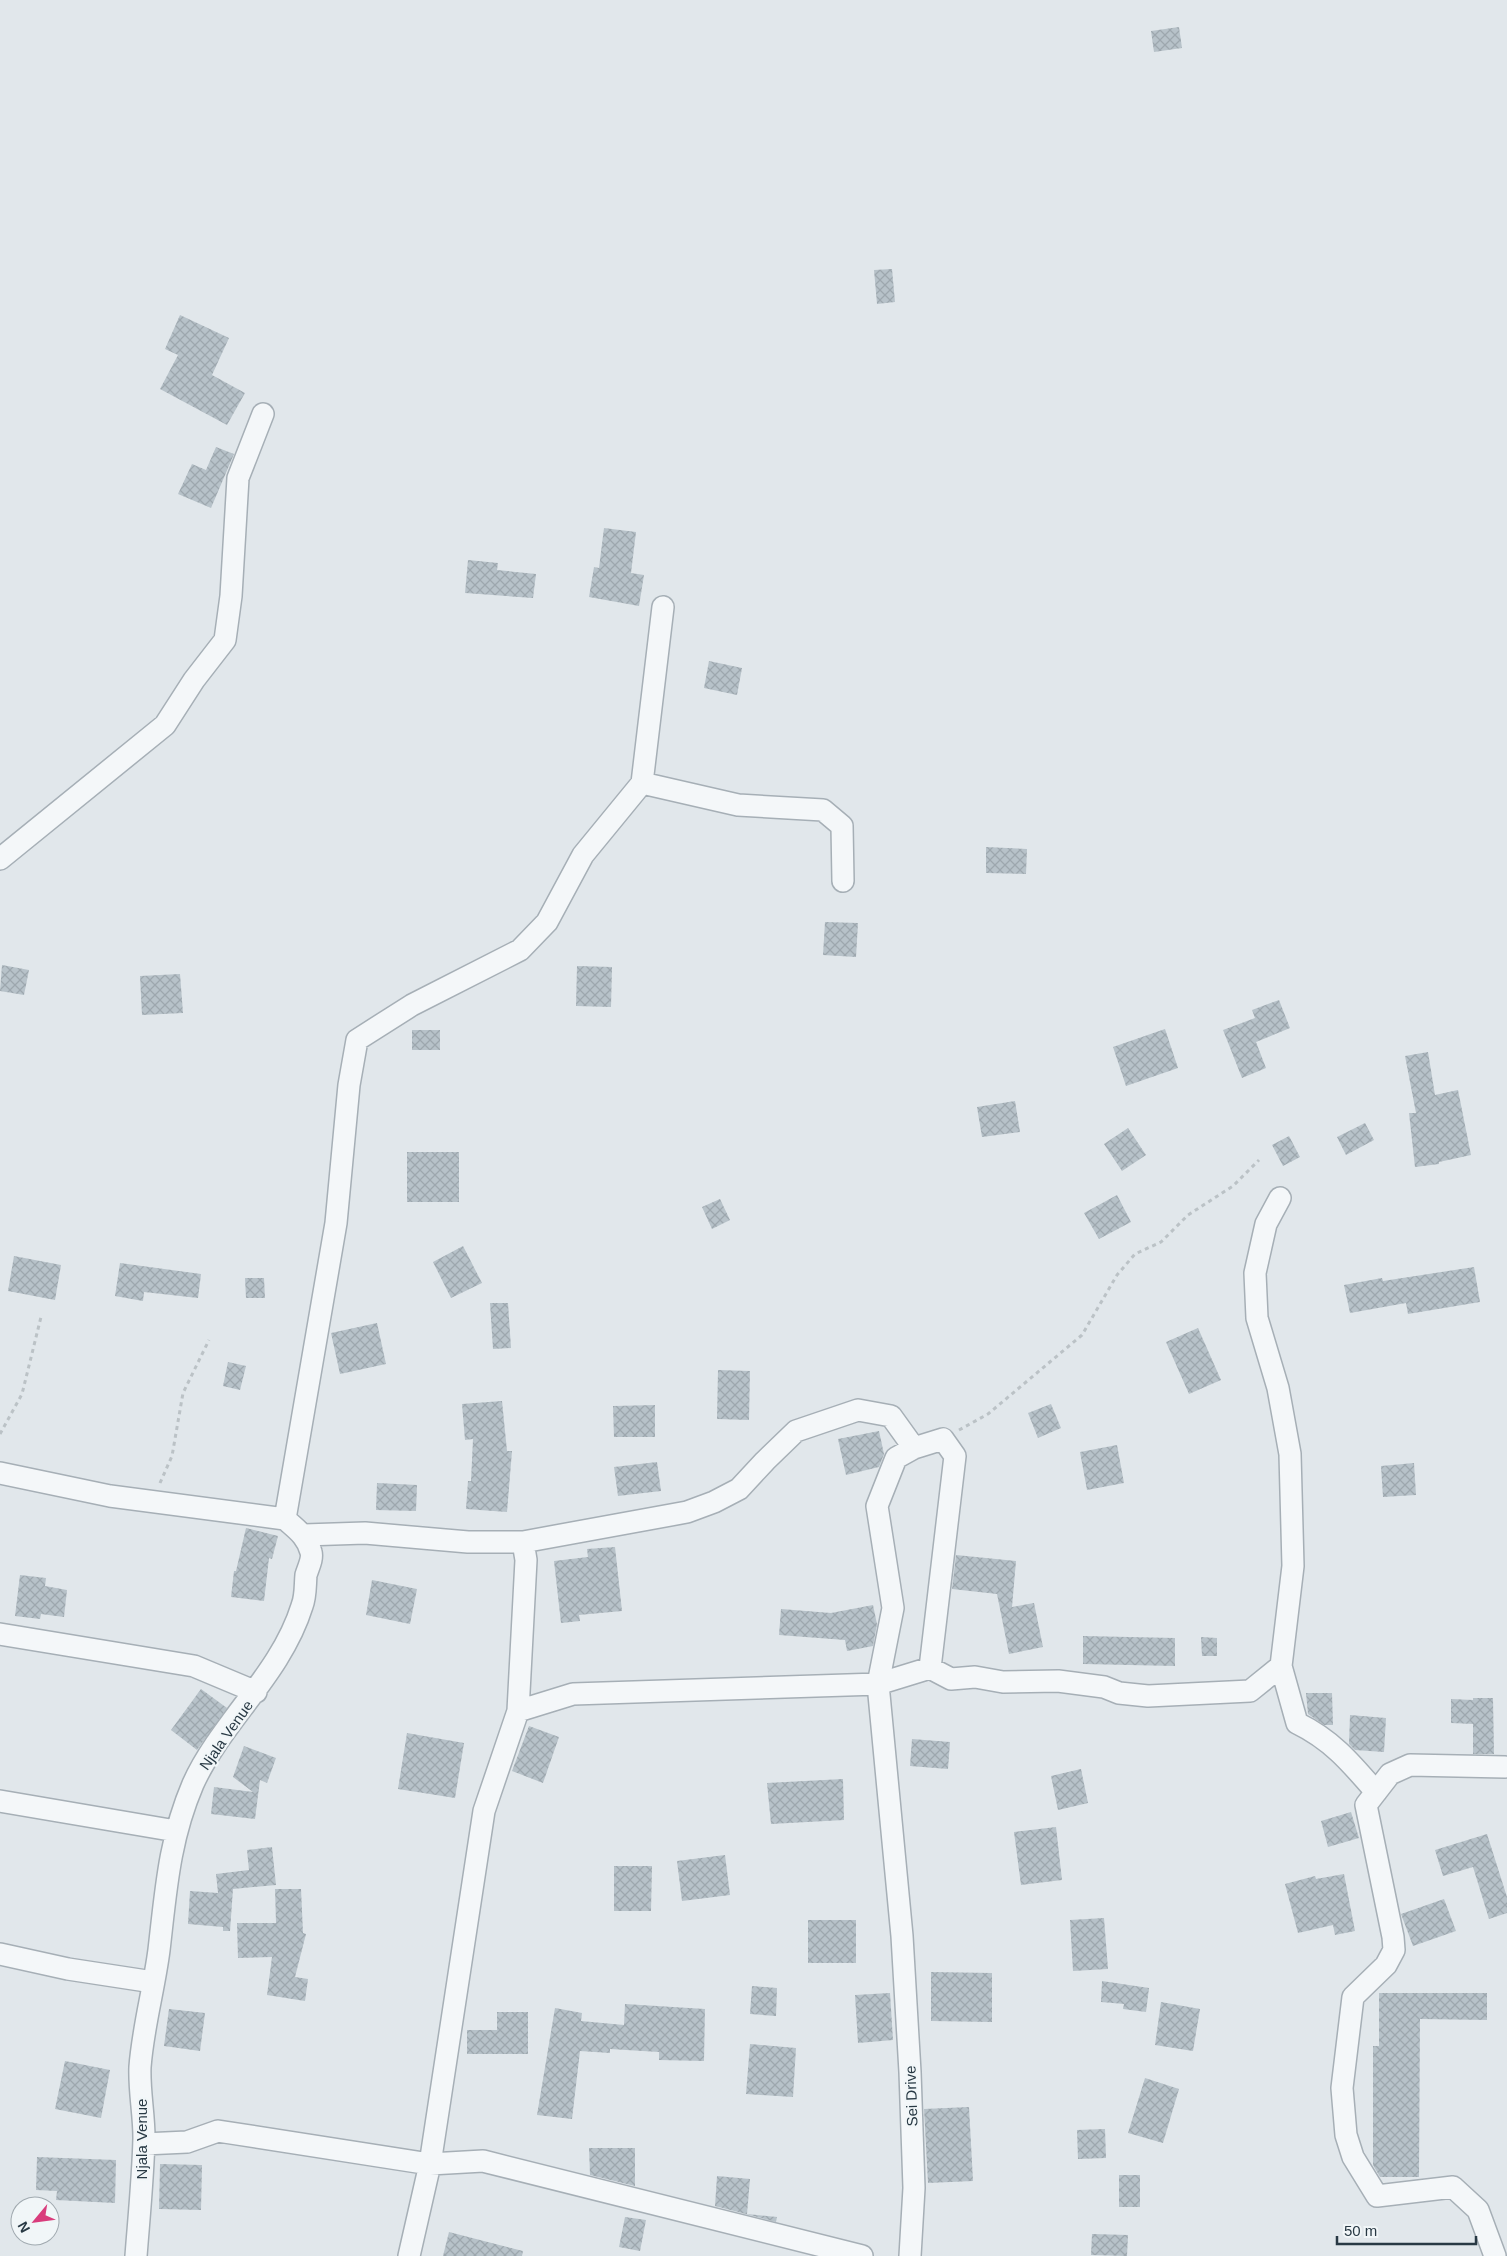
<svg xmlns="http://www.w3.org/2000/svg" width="1507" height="2256" viewBox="0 0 1507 2256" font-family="Arial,sans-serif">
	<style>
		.building { fill: url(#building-cross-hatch) }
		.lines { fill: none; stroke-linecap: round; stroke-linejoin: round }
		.street-casing { stroke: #a6afb6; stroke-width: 24 }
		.path { stroke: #bbc2c6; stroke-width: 3; stroke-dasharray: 4 4; stroke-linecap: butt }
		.street { stroke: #f4f7f9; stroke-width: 21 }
		.labels { text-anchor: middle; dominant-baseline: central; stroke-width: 4.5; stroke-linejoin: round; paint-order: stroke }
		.street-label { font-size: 15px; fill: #283944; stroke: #f1f6f8 }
	</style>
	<defs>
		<pattern id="building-cross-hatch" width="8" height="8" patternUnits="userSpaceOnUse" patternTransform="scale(1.25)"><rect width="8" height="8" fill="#b7c2c9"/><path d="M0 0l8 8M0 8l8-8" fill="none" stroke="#9da7ae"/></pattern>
	</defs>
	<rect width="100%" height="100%" fill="#e1e7eb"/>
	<path class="building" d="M1179 27 1182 48 1154 52 1151 31Z
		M892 269 895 302 877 304 874 270Z
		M180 315 229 338 212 375 245 393 227 425 160 389 178 355 165 349Z
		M216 447 234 454 211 508 178 494 192 464 206 470Z
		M604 528 636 532 631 573 644 575 639 606 589 597 594 567 599 568Z
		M468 560 498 563 497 570 536 574 533 598 465 593Z
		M709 661 742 668 737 695 704 688Z
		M986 847 1027 849 1026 874 986 873Z
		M825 922 858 923 856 957 823 955Z
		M2 965 29 970 24 995 0 991Z
		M577 966 612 967 611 1007 576 1006Z
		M180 974 183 1013 142 1015 140 976Z
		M1279 1000 1290 1028 1256 1042 1266 1068 1242 1078 1223 1030 1255 1018 1252 1010Z
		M1165 1029 1178 1068 1126 1086 1113 1047Z
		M412 1030H440V1050H412Z
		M1428 1052 1435 1095 1458 1090 1471 1155 1439 1162V1164L1415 1167 1409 1113H1416L1405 1056Z
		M1015 1101 1020 1132 982 1137 977 1107Z
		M1365 1123 1374 1140 1346 1155 1337 1137Z
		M1128 1128 1146 1155 1122 1171 1104 1144Z
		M1289 1136 1300 1157 1283 1166 1272 1145Z
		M407 1152H459V1202H407Z
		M1117 1195 1131 1222 1099 1239 1084 1213Z
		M720 1199 730 1220 712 1229 702 1207Z
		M463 1246 482 1283 451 1298 433 1262Z
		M14 1256 61 1265 55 1300 8 1291Z
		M120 1263 201 1274 198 1298 144 1292 143 1301 115 1296Z
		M1474 1267 1480 1302 1408 1314 1406 1303 1350 1313 1344 1285 1382 1278 1383 1281Z
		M245 1278H264L265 1298H246Z
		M490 1303H508L511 1348 493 1349Z
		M377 1323 386 1364 340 1374 331 1333Z
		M1198 1328 1221 1380 1189 1394 1166 1342Z
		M228 1362 246 1366 240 1390 223 1386Z
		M718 1370 750 1371 749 1420 717 1419Z
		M502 1401 507 1451H512L507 1512 466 1509 468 1481H471L473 1439 465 1440 462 1404Z
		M1051 1404 1061 1428 1038 1438 1028 1413Z
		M655 1405V1437H614L613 1406Z
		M879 1431 884 1454 879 1467 846 1475 838 1439Z
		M1117 1445 1124 1483 1087 1490 1080 1452Z
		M657 1462 661 1491 618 1496 614 1467Z
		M1414 1463 1416 1495 1383 1497 1381 1466Z
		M377 1483 417 1485 416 1511 376 1510Z
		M246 1528 278 1536 272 1559 269 1558 264 1601 231 1597 234 1571H236Z
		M615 1547 622 1611 579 1615 580 1621 561 1623 554 1561 588 1557 587 1549Z
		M956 1555 1016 1561 1012 1607 1034 1603 1043 1647 1009 1654 997 1594 952 1589Z
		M20 1575 46 1578 45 1586 67 1590 64 1617 41 1614 40 1619 15 1616Z
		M372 1580 417 1589 410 1624 366 1615Z
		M873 1605 877 1624 873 1646 847 1651 845 1640 779 1635 781 1609 831 1613Z
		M1083 1636 1175 1638V1666L1083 1664Z
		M1201 1637 1217 1638V1656H1202Z
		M201 1689 227 1708 197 1750 171 1730Z
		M1306 1693H1332L1333 1725H1324L1308 1714Z
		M1473 1698H1493L1494 1754H1473V1724L1451 1723V1699L1473 1700Z
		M1350 1715 1386 1718 1384 1752 1355 1750 1349 1744Z
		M529 1726 559 1737 543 1783 512 1771Z
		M407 1733 464 1743 455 1798 398 1789Z
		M912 1739 950 1742 948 1769 910 1766Z
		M244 1746 276 1758 267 1783 260 1780 255 1819 211 1814 214 1787 253 1792 233 1777Z
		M1081 1769 1088 1803 1058 1810 1051 1776Z
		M843 1779 844 1820 771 1824 767 1783Z
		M1351 1812 1359 1838 1328 1847 1321 1821Z
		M1056 1827 1062 1880 1021 1885 1014 1832Z
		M1487 1834 1507 1897V1913L1489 1919 1473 1867 1443 1876 1435 1850Z
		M272 1847 276 1885 233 1889 230 1931H223V1927L188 1924 190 1891 218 1893 216 1874 249 1870 247 1850Z
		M725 1855 730 1895 682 1901 677 1861Z
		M614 1866H652L651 1911H614Z
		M1344 1874 1355 1931 1335 1935 1333 1925 1298 1933 1285 1884 1315 1876 1316 1879Z
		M275 1889H301L303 1933 306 1934 295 1977 308 1979 305 2001 267 1995 272 1957 238 1958 237 1923H276Z
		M1444 1899 1456 1931 1413 1946 1401 1914Z
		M1104 1918 1108 1969 1073 1971 1070 1920Z
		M808 1920H856V1963H808Z
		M931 1972 992 1973V2022L931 2021Z
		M1102 1981 1149 1988 1146 2012 1123 2009 1124 2004 1101 2002Z
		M752 1986 777 1988 776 2016 750 2014Z
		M890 1993 893 2040 858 2043 855 1995Z
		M1379 1993H1487V2020L1420 2019 1419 2177H1380L1373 2165V2046H1379Z
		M1161 2002 1200 2009 1193 2051 1155 2045Z
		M625 2004 705 2009 704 2061 659 2060V2052L610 2049V2053L580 2051 572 2119 537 2115 555 2008 582 2013 581 2021 624 2025Z
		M169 2009 205 2013 200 2051 164 2046Z
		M497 2012H528V2054H467V2030H497Z
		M750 2044 796 2048 793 2097 746 2094Z
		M65 2061 110 2070 101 2118 55 2109Z
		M1145 2078 1179 2089 1163 2143 1128 2133Z
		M969 2107 973 2181 928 2183 924 2109Z
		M1105 2129 1106 2158 1078 2159 1077 2130Z
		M589 2148H635V2186L590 2175Z
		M37 2157 116 2160 115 2203 56 2200 57 2191 36 2190Z
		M160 2164 202 2165 201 2210 159 2209Z
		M1119 2175H1140V2207H1119Z
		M717 2176 750 2179 747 2214 777 2217 776 2222 715 2206Z
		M625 2217 646 2220 640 2251 619 2247Z
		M449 2232 523 2251 522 2256H443Z
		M1092 2234 1128 2235 1127 2256 1091 2255Z"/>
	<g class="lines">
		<defs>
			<path id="street" d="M642 783 738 805 823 810 842 826 843 881
				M0 859 165 725 194 680 225 640 231 596 238 478 263 414
				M1280 1198 1266 1224 1255 1273 1257 1318 1278 1388 1290 1454 1293 1566 1281 1666 1297 1723C1332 1740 1351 1763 1376 1792
				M0 1473 110 1496 285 1519C296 1529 307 1536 311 1552 313 1559 308 1568 306 1575 305 1585 306 1596 302 1606 281 1674 221 1722 193 1784 169 1840 166 1890 159 1950 154 1989 143 2027 140 2067 139 2090 144 2114 144 2138 143 2177 139 2217 136 2256
				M285 1519 336 1223 349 1085 357 1040 412 1005 520 950 547 922 583 855 642 783 663 607
				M304 1535 365 1533 468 1542H523L526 1560 518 1711
				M523 1542 687 1512 714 1502 739 1489 765 1461 796 1431 858 1410 891 1416 914 1448
				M0 1634 194 1666 256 1692
				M930 1668 951 1679 975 1677 1003 1682 1058 1681 1104 1687 1119 1693 1148 1696 1250 1691 1281 1666
				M0 1801 176 1831
				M0 1954 68 1969 153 1982
				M144 2144 187 2142 218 2131 430 2164 483 2161 862 2256
				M409 2256 430 2164 484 1811 518 1711 573 1694 878 1684 930 1668 955 1456 943 1439 914 1448 896 1458 877 1506 893 1608 878 1684 902 1936 910 2072 914 2188 910 2256
				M1495 2256 1478 2210 1453 2187 1377 2196 1353 2157 1346 2135 1342 2088 1353 1997 1386 1965 1394 1950 1393 1937 1366 1805 1390 1774 1410 1765 1505 1767"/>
		</defs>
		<use href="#street" class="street-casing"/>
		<path class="path" d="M959 1430 988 1414 1082 1335 1117 1275 1135 1254 1161 1242 1188 1215 1233 1186 1259 1160
			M0 1434 22 1394 41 1317
			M160 1483 172 1456 183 1393 209 1340"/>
		<use href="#street" class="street"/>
	</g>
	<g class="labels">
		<g class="street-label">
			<text transform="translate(226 1735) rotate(-55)">Njala Venue</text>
			<text transform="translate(911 2096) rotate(-92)">Sei Drive</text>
			<text transform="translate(141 2139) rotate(-90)">Njala Venue</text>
		</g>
	</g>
	<g transform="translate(35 2221) rotate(241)"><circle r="24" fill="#f1f6f8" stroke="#a1aab0"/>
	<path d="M0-4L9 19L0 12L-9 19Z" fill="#d93c7c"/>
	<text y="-8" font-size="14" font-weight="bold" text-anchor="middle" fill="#283944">N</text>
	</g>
	<path d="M1337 2236v8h139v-8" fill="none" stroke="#283944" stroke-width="2.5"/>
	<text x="1344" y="2236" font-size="15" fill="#283944" stroke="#f1f6f8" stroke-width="4" paint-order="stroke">50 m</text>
</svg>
